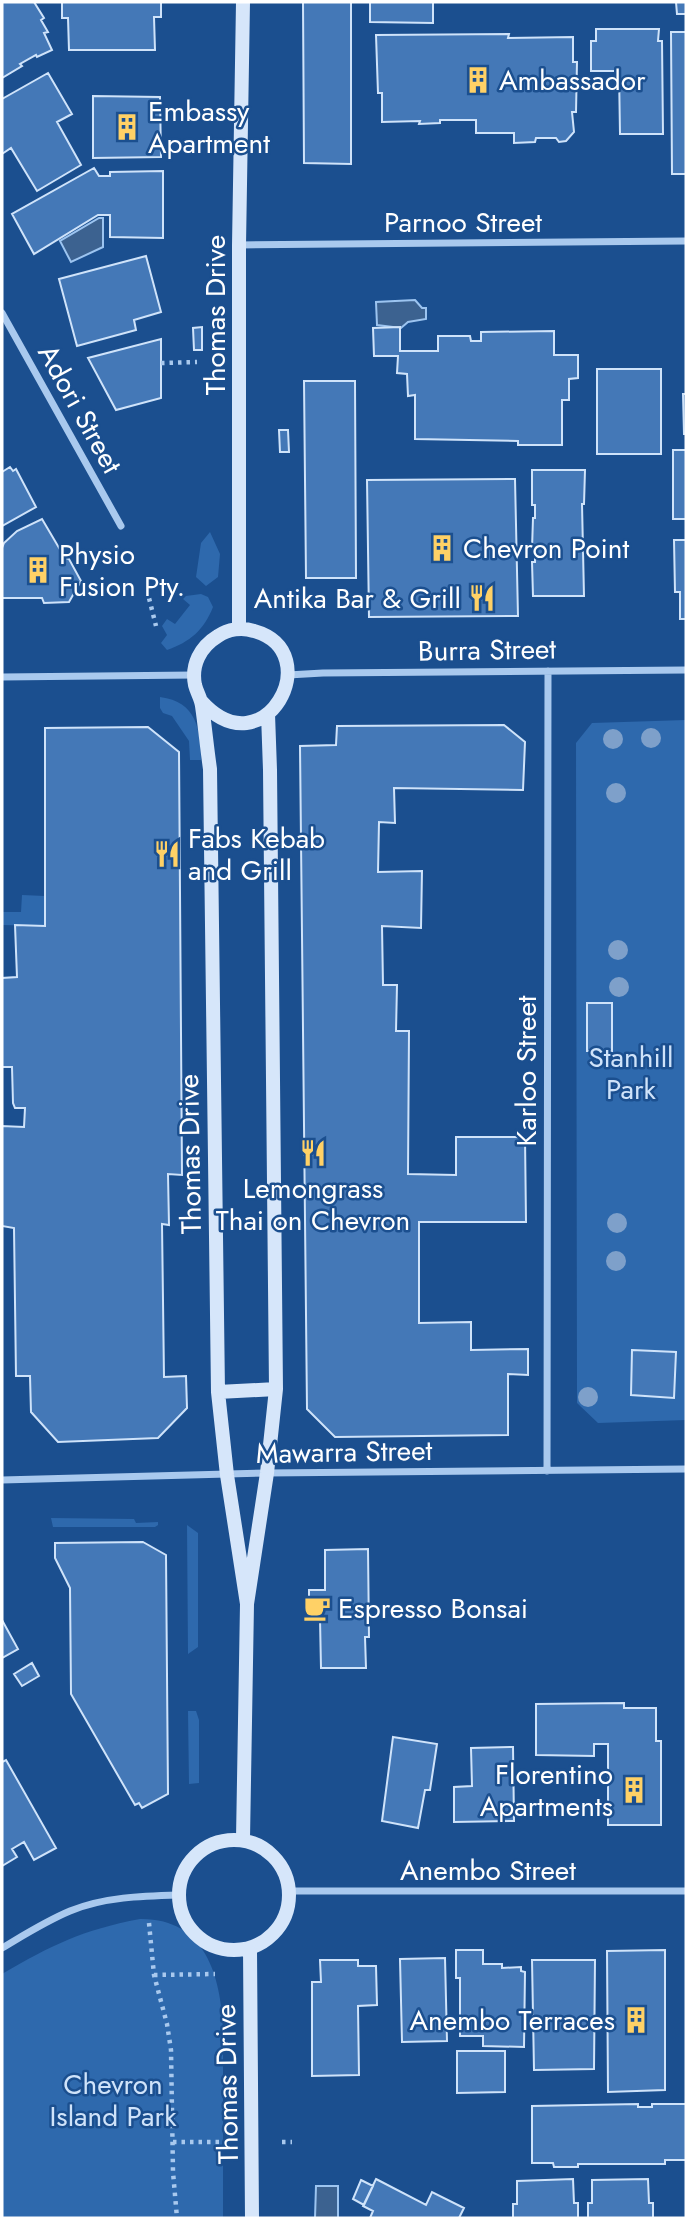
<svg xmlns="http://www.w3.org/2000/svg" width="688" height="2220" viewBox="0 0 688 2220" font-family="Jost,sans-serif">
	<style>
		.green { fill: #2e69ad }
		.water { fill: #3c6290; stroke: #9cc4f0; stroke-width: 2 }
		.building { fill: #4478b7; stroke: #cfe3fa; stroke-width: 2 }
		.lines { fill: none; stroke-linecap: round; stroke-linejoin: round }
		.path { stroke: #a9c9ee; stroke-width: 4.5; stroke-dasharray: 3.5 5; stroke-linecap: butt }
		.minor { stroke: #a9c9ee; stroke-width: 7 }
		.secondary { stroke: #d6e6fa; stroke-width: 14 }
		.tree { fill: #7ea0ca }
		.labels { text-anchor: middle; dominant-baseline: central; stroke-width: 5; stroke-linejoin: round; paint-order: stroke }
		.poi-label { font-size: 28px; fill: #fff; stroke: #1b4f8f; text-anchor: start }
		.street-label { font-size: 28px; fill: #fff; stroke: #1b4f8f }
		.park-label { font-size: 28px; fill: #cfe3fa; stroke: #1b4f8f }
	</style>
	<rect width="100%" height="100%" fill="#1b4f8f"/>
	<path class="green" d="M210 532 220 554 218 577 206 586 196 577 201 543Z
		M201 594 208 597 213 607C204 630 190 642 167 650L161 643 167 635 162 626 167 619 175 624 190 605 183 599 186 596Z
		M160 697C197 702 200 729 201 760H190L189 741 172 716 163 713 160 708Z
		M686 720V1420L598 1423 577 1403 576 743 592 723Z
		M22 895 45 896V926L2 925V912H21Z
		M51 1518 134 1519 136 1523 158 1522V1525L155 1527H53Z
		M187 1525 198 1533V1647L188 1654Z
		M188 1711H196L199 1720V1783L189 1784Z
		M140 1919C205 1918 221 1976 223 2029V2218H2V1974C52 1945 82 1930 140 1919Z"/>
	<path class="water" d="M99 218H103V247L71 262 60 241Z
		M415 300 422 308H426V319L408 322 401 328 377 325 376 302Z
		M316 2186H338V2218H315Z"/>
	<path class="building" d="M2 2H34L44 18 41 20 48 32 44 33 52 50 37 57 36 55 20 64 22 66 2 78Z
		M62 2H161V17H154L155 50H69L68 18H62Z
		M303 2H351V164L304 163Z
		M370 2H433V23L370 22Z
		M676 2H686V14H677Z
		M596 29H659L658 41H662L663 134H620L619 71H591V41H596Z
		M671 32H686V174H672Z
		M509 34 508 38 573 37V62H577L576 112H572L574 132 566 141 559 142 556 138H536L535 142 514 143V133H476V120H440V123L419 124 420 121 382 122V93H378L376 35Z
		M48 73 72 114 57 122 81 165 37 191 11 148 2 154V99Z
		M93 96 160 97 161 157 93 158Z
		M94 168 99 176H110V172L163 171V238L110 237V215H98L34 254 12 214Z
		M146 256 161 312 134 320 136 330 77 346 59 279Z
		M202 327V350H194L193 328Z
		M400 327V351H438V336H470L471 341H481V332L554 331V355H578V378L569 379V400H562V445H518V441L415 439V395L408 396 407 374 397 373 398 356H374L373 328Z
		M161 339V398L116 410 88 358Z
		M597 369H661V454H597Z
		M304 381H355L356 578H306Z
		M683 394H686V434H684Z
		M279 430H288L289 452H280Z
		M673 450H686V519H673Z
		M10 467 13 471 16 469 36 507 2 526V472Z
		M532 470H585L584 504H582L584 596H533L532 562H535V550L532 549 533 518H535V505H532Z
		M515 479 518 616 369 617 367 480Z
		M42 519 65 558 69 559 81 581 69 602 44 603 42 598H2V548L4 543 17 531Z
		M674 540H686V619H680V592H675Z
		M504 725 525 742 523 790 394 788 395 823 379 822 378 872 422 871 421 928 382 926 383 985H397L396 1031H409L408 1174 456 1175V1137H525L526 1222H419V1323L471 1322V1350L528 1349V1375L508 1374V1435L335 1437 307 1409 300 746 336 745 337 726Z
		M148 727 179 752 182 1175 168 1174 169 1225 162 1224 164 1377 186 1376 187 1408 158 1438 58 1442 31 1412 30 1376H16L14 1228 2 1226V1126L24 1127 25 1108H15L13 1103 12 1067H2V978L17 977 15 925 45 926V728Z
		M587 1003H612V1051H587Z
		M632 1350 676 1352 674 1398 631 1395Z
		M143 1542 166 1555 168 1794 142 1808 139 1803 135 1805 71 1694 70 1588 55 1558V1543Z
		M368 1549 369 1637H365L366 1668H321L320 1619H309V1590H325V1550Z
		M2 1620 18 1649 2 1658Z
		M32 1663 39 1676 22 1686 14 1674Z
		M624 1703V1708H656V1741H661V1825H608V1744H594V1756L536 1755V1704Z
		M393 1737 437 1744 430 1790H425L418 1828 382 1821Z
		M513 1747 514 1821 454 1822V1787L472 1786 471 1748Z
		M6 1760 56 1848 34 1860 24 1842 12 1849 17 1857 2 1866V1762Z
		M456 1950H483V1964H502V1968L521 1967V1971L525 1972 524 2047 483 2046V2036H460V1978H456Z
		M665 1950V2090L608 2092 607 1951Z
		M445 1958 447 2041 402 2042 400 1959Z
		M320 1960H358V1966H376L377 2005 358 2006 359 2075 312 2076V1982H321Z
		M532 1960H595L594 2069 534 2070Z
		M457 2051H505V2092L457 2093Z
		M638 2104V2107H652V2104H686V2160H665V2164H578V2167H554L553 2163H532V2106Z
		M376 2179 426 2205 432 2192 464 2208 459 2218H370L373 2211 363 2206Z
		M573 2179 574 2203H578V2218H513V2204H517V2181Z
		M648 2179 649 2203H653V2218H588V2203H592V2180Z
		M361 2180 373 2186 364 2205 353 2199Z"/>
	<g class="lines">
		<path class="path" d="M161 363 197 362
			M147 590 156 626
			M149 1923 154 1975 167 2024 171 2050 173 2172 177 2218
			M154 1975 215 1974
			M173 2142H222
			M282 2142H292"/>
		<path class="minor" d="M239 245 686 241
			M2 313 121 526
			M288 675 323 673 686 670
			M2 677 194 675
			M547 1471 548 671
			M2 1480 267 1473 686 1469
			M290 1891H686
			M2 1948C24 1935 46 1921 70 1911 104 1897 142 1896 179 1895"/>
		<path class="secondary" d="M239 629V245L243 2
			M201 701C264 772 329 652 254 631 242 627 228 629 218 636 200 647 191 665 195 685 197 693 201 698 202 706 205 727 207 748 210 769L218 1392 227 1475 247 1604
			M218 1392 276 1389
			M243 1839 247 1604 267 1473 276 1389 270 770 268 714
			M179 1895a55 55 0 1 1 110 0a55 55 0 1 1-110 0Z
			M250 1949 252 2218"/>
	</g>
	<g class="tree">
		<circle cx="651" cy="738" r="10"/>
		<circle cx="613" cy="739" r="10"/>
		<circle cx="616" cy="793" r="10"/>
		<circle cx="618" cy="950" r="10"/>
		<circle cx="619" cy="987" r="10"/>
		<circle cx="617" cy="1223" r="10"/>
		<circle cx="616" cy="1261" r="10"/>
		<circle cx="588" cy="1397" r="10"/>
	</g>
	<defs>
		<symbol id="building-bare" viewBox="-9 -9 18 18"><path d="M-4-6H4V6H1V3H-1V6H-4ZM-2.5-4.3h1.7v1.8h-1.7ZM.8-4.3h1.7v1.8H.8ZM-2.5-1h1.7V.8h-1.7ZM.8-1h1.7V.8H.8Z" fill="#ffd166" stroke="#1b4f8f" stroke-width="2.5" paint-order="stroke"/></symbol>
		<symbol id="restaurant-bare" viewBox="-9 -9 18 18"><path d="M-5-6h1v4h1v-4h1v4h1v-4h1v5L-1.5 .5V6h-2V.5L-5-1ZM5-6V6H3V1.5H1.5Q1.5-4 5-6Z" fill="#ffd166" stroke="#1b4f8f" stroke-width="2.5" paint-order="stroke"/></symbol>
		<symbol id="cafe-bare" viewBox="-9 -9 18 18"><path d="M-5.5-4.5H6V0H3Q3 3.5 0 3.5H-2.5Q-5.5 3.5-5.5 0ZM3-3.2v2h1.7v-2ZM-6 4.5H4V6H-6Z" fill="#ffd166" stroke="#1b4f8f" stroke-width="2.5" paint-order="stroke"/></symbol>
	</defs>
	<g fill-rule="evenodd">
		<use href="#building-bare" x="459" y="61" width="38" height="38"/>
		<use href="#building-bare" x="108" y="108" width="38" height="38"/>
		<use href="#building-bare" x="423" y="529" width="38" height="38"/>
		<use href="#building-bare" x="19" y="551" width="38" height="38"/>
		<use href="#restaurant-bare" x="463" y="579" width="38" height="38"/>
		<use href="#restaurant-bare" x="148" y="835" width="38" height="38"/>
		<use href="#restaurant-bare" x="294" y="1134" width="38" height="38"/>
		<use href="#cafe-bare" x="298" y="1589" width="38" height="38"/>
		<use href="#building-bare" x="615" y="1771" width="38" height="38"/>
		<use href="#building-bare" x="617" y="2001" width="38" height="38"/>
	</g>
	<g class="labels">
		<g class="poi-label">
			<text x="499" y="80">Ambassador</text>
			<text x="148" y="111">Embassy<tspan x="148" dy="32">Apartment</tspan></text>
			<text x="463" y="548">Chevron Point</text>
			<text x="59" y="554">Physio<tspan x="59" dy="32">Fusion Pty.</tspan></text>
			<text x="461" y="598" text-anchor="end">Antika Bar &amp; Grill</text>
			<text x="188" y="838">Fabs Kebab<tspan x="188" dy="32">and Grill</tspan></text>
			<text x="313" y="1188" text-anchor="middle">Lemongrass<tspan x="313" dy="32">Thai on Chevron</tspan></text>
			<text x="338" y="1608">Espresso Bonsai</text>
			<text x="613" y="1774" text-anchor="end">Florentino<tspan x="613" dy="32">Apartments</tspan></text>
			<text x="615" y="2020" text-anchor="end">Anembo Terraces</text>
		</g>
		<g class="street-label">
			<text x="463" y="222">Parnoo Street</text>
			<text transform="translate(215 315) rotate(-90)">Thomas Drive</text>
			<text transform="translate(80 409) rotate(61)">Adori Street</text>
			<text transform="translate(487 650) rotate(-1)">Burra Street</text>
			<text transform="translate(526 1071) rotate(-90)">Karloo Street</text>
			<text transform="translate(190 1154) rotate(-91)">Thomas Drive</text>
			<text transform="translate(344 1452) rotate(-1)">Mawarra Street</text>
			<text x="488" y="1870">Anembo Street</text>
			<text transform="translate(227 2084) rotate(-91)">Thomas Drive</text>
		</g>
		<g class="park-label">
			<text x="631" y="1057">Stanhill<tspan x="631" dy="32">Park</tspan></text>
			<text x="113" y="2084">Chevron<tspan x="113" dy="32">Island Park</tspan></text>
		</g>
	</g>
	<rect width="688" height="2220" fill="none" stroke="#ffffff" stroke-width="7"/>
</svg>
